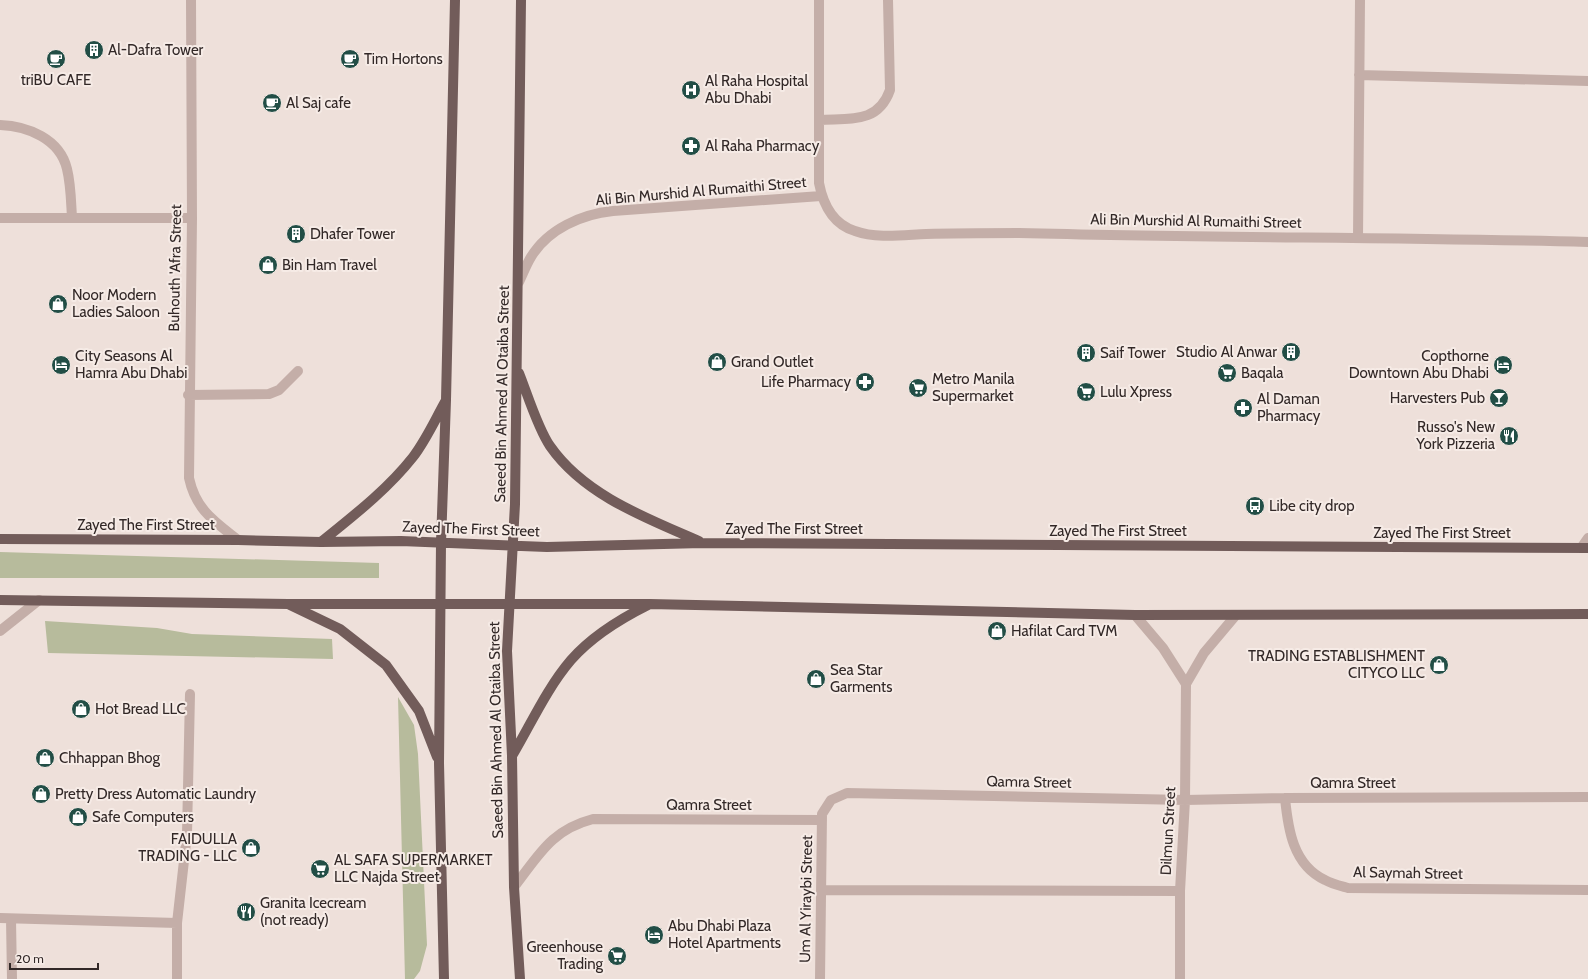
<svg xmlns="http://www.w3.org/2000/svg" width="1588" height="979" viewBox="0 0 1588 979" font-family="Cabin,sans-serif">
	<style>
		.green { fill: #b7bb9c }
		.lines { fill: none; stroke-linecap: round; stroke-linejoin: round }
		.minor { stroke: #c4aea8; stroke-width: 10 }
		.major { stroke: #725c5a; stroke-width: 10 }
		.labels { text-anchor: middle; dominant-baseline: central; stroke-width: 4; stroke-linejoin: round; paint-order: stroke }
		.poi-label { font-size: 15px; fill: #322827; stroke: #f6ebe6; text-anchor: start }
		.street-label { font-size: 15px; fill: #322827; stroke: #f6ebe6 }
	</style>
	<rect width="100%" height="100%" fill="#eee0da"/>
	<path class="green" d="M0 552 379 563V578H0Z
		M45 621 157 628 192 634 332 639 333 659 48 653Z
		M398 697 414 725 418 754 427 945 420 971 414 979H405Z"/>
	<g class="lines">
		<path class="minor" d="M191 0 192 218 189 478C196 510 214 521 238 540
			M819 0V183C823 204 832 224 855 231 877 239 903 235 926 234 957 233 988 233 1019 233 1208 238 1398 237 1588 242
			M1359 75 1588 81
			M819 120C850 118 878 124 890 90L888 0
			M0 125C28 126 60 139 67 169 71 185 71 202 72 218
			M0 218H192
			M1358 238 1360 0
			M519 282C523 274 526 265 531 257 548 229 582 214 613 211L821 196
			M188 395 269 394 279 390 298 371
			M1581 548 1588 538
			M1135 615 1163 648 1186 684
			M0 631 39 600
			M1285 798C1288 829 1293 865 1325 880 1332 884 1341 886 1348 888L1588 890
			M514 887C539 855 551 830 593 819L822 820
			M821 890 1180 891
			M0 918 177 923
			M11 919 12 979
			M177 979V923L187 834 190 694
			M820 979 822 814 831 800 847 793 1185 800 1285 798 1588 797
			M1180 979V891L1185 800 1186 684 1204 653 1236 615"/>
		<path class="major" d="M519 373C527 393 538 429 550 446 584 495 646 518 699 541
			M0 539 238 540 321 542 401 541 547 547 702 543 1588 548
			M321 542C353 516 387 490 413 457 426 440 435 420 445 402
			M0 600 288 604H650L1135 615 1588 614
			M290 605 340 629 386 665 419 711 437 757
			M512 756C531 724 547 688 571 660 592 636 620 619 648 605
			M444 979 439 763 441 543 446 400 455 0
			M520 979 514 887 512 756 507 651 515 504 521 0"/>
	</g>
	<defs>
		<symbol id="building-disc" viewBox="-11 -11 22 22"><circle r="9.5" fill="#224e46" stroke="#f6ebe6"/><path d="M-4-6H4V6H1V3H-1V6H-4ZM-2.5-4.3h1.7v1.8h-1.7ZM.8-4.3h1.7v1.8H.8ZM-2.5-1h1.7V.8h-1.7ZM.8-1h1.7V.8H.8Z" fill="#fff"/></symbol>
		<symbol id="cafe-disc" viewBox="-11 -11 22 22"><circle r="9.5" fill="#224e46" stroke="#f6ebe6"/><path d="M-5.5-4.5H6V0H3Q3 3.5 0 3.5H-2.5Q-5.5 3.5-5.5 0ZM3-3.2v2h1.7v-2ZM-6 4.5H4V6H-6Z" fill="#fff"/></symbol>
		<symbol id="hospital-disc" viewBox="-11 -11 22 22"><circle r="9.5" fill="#224e46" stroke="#f6ebe6"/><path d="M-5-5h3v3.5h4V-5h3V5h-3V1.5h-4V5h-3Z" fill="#fff"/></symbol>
		<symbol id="pharmacy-disc" viewBox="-11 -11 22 22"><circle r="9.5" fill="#224e46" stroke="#f6ebe6"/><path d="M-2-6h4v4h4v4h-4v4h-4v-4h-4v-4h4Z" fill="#fff"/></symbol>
		<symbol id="shop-disc" viewBox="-11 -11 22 22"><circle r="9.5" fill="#224e46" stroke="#f6ebe6"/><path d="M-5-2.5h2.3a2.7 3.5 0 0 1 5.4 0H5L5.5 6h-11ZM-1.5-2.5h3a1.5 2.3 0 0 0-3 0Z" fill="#fff"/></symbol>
		<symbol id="hotel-disc" viewBox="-11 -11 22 22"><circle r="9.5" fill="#224e46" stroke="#f6ebe6"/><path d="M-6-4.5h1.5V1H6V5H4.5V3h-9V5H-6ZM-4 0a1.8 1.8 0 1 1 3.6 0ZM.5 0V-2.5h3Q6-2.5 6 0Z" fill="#fff"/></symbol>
		<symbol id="supermarket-disc" viewBox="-11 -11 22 22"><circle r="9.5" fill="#224e46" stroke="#f6ebe6"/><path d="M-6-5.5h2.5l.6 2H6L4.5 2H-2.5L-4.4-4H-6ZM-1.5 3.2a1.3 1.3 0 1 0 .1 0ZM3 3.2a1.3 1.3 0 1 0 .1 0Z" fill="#fff"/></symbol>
		<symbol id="bar-disc" viewBox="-11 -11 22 22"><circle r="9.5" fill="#224e46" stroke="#f6ebe6"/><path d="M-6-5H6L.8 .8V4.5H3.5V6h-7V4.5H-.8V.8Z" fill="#fff"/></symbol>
		<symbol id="restaurant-disc" viewBox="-11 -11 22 22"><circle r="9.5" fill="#224e46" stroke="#f6ebe6"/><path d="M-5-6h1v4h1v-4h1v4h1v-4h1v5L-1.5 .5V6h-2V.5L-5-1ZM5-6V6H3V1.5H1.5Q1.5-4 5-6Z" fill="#fff"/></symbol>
		<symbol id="bus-disc" viewBox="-11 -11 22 22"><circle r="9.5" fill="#224e46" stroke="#f6ebe6"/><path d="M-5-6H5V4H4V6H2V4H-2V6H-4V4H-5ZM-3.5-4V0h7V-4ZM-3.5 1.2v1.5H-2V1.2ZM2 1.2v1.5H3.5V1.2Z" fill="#fff"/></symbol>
	</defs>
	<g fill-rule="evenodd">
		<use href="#building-disc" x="83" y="39" width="22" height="22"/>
		<use href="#cafe-disc" x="45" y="48" width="22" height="22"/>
		<use href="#cafe-disc" x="339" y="48" width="22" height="22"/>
		<use href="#hospital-disc" x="680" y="79" width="22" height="22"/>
		<use href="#cafe-disc" x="261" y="92" width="22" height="22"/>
		<use href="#pharmacy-disc" x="680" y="135" width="22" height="22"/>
		<use href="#building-disc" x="285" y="223" width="22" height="22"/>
		<use href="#shop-disc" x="257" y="254" width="22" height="22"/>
		<use href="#shop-disc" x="47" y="293" width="22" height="22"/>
		<use href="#building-disc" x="1280" y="341" width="22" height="22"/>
		<use href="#building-disc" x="1075" y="342" width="22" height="22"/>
		<use href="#shop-disc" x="706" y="351" width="22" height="22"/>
		<use href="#hotel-disc" x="50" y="354" width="22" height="22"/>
		<use href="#hotel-disc" x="1492" y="354" width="22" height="22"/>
		<use href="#supermarket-disc" x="1216" y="362" width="22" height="22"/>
		<use href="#pharmacy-disc" x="854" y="371" width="22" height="22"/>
		<use href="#supermarket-disc" x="907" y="377" width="22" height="22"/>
		<use href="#supermarket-disc" x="1075" y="381" width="22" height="22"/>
		<use href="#bar-disc" x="1488" y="387" width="22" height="22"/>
		<use href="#pharmacy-disc" x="1232" y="397" width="22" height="22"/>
		<use href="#restaurant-disc" x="1498" y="425" width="22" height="22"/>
		<use href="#bus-disc" x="1244" y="495" width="22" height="22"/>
		<use href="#shop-disc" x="986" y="620" width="22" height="22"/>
		<use href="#shop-disc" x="1428" y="654" width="22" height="22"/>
		<use href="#shop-disc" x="805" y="668" width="22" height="22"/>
		<use href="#shop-disc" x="70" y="698" width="22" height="22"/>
		<use href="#shop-disc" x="34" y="747" width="22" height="22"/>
		<use href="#shop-disc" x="30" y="783" width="22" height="22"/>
		<use href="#shop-disc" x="67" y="806" width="22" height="22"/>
		<use href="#shop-disc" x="240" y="837" width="22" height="22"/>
		<use href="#supermarket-disc" x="309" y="858" width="22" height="22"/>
		<use href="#restaurant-disc" x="235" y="901" width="22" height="22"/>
		<use href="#hotel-disc" x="643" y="924" width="22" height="22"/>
		<use href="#supermarket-disc" x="606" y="945" width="22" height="22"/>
	</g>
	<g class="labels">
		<g class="poi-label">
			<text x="108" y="50">Al-Dafra Tower</text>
			<text x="364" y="59">Tim Hortons</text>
			<text x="56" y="80" text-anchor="middle">triBU CAFE</text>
			<text x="705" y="81">Al Raha Hospital<tspan x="705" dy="17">Abu Dhabi</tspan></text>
			<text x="286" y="103">Al Saj cafe</text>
			<text x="705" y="146">Al Raha Pharmacy</text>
			<text x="310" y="234">Dhafer Tower</text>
			<text x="282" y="265">Bin Ham Travel</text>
			<text x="72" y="295">Noor Modern<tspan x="72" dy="17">Ladies Saloon</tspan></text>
			<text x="1277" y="352" text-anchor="end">Studio Al Anwar</text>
			<text x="1100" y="353">Saif Tower</text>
			<text x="75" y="356">City Seasons Al<tspan x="75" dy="17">Hamra Abu Dhabi</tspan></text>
			<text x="1489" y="356" text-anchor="end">Copthorne<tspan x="1489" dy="17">Downtown Abu Dhabi</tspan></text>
			<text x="731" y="362">Grand Outlet</text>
			<text x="1241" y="373">Baqala</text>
			<text x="932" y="379">Metro Manila<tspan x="932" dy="17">Supermarket</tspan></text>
			<text x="851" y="382" text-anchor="end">Life Pharmacy</text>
			<text x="1100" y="392">Lulu Xpress</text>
			<text x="1485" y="398" text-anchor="end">Harvesters Pub</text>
			<text x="1257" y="399">Al Daman<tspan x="1257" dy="17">Pharmacy</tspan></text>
			<text x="1495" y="427" text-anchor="end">Russo's New<tspan x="1495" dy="17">York Pizzeria</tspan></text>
			<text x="1269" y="506">Libe city drop</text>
			<text x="1011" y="631">Hafilat Card TVM</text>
			<text x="1425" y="656" text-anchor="end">TRADING ESTABLISHMENT<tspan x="1425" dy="17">CITYCO LLC</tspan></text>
			<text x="830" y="670">Sea Star<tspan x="830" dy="17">Garments</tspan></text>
			<text x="95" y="709">Hot Bread LLC</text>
			<text x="59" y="758">Chhappan Bhog</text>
			<text x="55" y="794">Pretty Dress Automatic Laundry</text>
			<text x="92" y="817">Safe Computers</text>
			<text x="237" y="839" text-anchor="end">FAIDULLA<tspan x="237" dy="17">TRADING - LLC</tspan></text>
			<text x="334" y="860">AL SAFA SUPERMARKET<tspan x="334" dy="17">LLC Najda Street</tspan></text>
			<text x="260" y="903">Granita Icecream<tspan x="260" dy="17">(not ready)</tspan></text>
			<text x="668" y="926">Abu Dhabi Plaza<tspan x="668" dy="17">Hotel Apartments</tspan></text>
			<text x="603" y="947" text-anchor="end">Greenhouse<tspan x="603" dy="17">Trading</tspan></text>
		</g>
		<g class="street-label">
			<text transform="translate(701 191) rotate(-5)">Ali Bin Murshid Al Rumaithi Street</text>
			<text transform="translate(1196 221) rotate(1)">Ali Bin Murshid Al Rumaithi Street</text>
			<text transform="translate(175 268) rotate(-89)">Buhouth 'Afra Street</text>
			<text transform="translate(502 394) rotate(-89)">Saeed Bin Ahmed Al Otaiba Street</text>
			<text x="146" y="525">Zayed The First Street</text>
			<text transform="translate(471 529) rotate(2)">Zayed The First Street</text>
			<text x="794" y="529">Zayed The First Street</text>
			<text x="1118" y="531">Zayed The First Street</text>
			<text x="1442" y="533">Zayed The First Street</text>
			<text transform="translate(496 730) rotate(-91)">Saeed Bin Ahmed Al Otaiba Street</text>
			<text transform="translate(1029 782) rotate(1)">Qamra Street</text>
			<text x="1353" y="783">Qamra Street</text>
			<text x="709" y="805">Qamra Street</text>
			<text transform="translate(1168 831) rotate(-87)">Dilmun Street</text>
			<text transform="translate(1408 873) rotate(1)">Al Saymah Street</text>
			<text transform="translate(806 899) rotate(-89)">Um Al Yiraybi Street</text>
		</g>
	</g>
	<path d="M10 963v6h88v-6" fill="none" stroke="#322827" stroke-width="2"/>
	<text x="16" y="963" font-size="12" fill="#322827" stroke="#f6ebe6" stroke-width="3" paint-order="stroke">20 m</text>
</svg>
